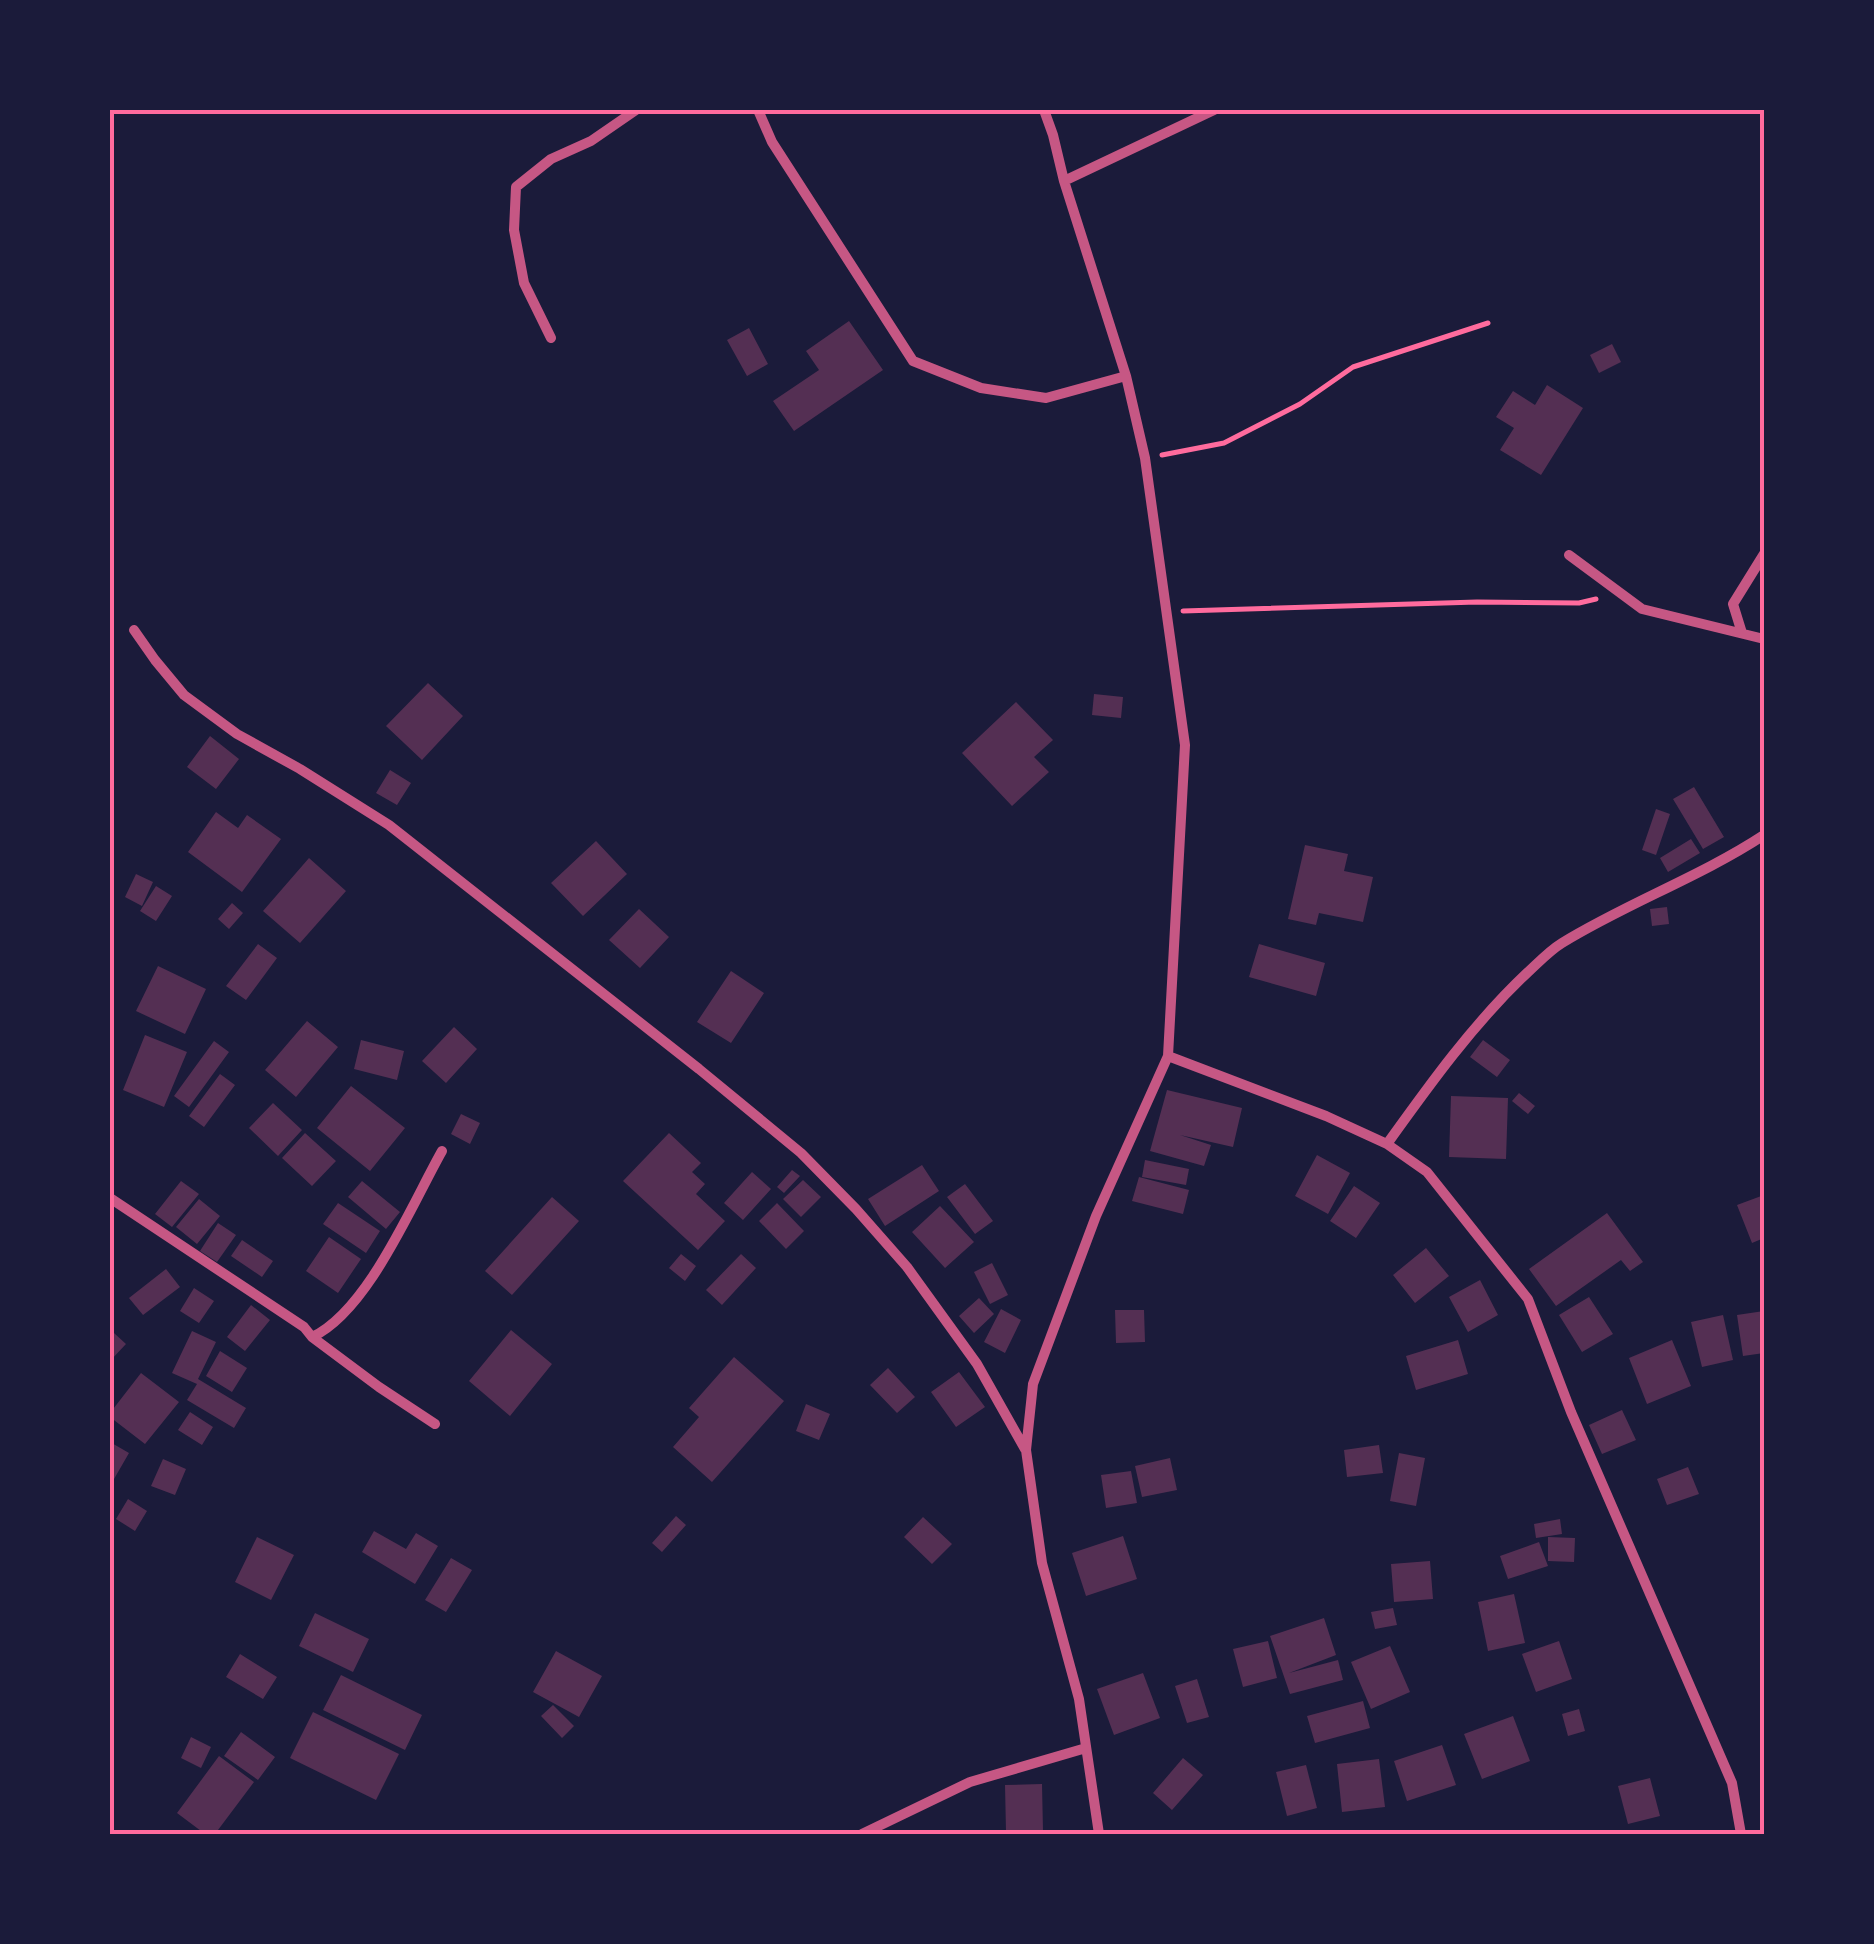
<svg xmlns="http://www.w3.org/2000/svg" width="1874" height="1944" viewBox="0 0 1874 1944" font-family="Overpass,sans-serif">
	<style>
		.building { fill: #542f53 }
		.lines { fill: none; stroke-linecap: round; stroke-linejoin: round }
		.path { stroke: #ff6b9d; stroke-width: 5 }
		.minor { stroke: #c65784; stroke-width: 10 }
		.neatline { fill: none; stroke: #ff6b9d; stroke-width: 4 }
	</style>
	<rect width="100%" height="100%" fill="#1b1b3a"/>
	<path class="building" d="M849 321 883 370 794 431 773 401 819 370 806 351Z
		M749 328 768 364 747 376 727 340Z
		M1612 344 1621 362 1599 373 1590 355Z
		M1547 385 1583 408 1541 475 1500 450 1514 428 1496 417 1513 391 1535 405Z
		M428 683 463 716 422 760 386 726Z
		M1094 694 1123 697 1121 718 1092 715Z
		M1016 702 1053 740 1034 757 1049 772 1012 806 962 753Z
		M210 736 239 759 216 789 187 767Z
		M390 770 411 783 397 805 376 793Z
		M1694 787 1724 837 1703 849 1673 799Z
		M1656 809 1670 814 1656 855 1642 850Z
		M216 812 238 828 247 815 281 839 242 892 188 852Z
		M1691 839 1700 853 1668 872 1660 858Z
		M596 841 627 874 583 916 551 883Z
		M1305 845 1348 854 1344 871 1373 877 1363 922 1319 913 1316 925 1288 919Z
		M309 858 346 891 300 943 263 911Z
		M136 874 153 882 142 906 125 897Z
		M156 886 172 896 156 921 140 911Z
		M232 903 243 913 229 929 218 919Z
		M1667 907 1669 924 1652 926 1650 909Z
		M639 909 669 937 640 968 609 940Z
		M258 944 277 958 246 1000 226 986Z
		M1259 944 1325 963 1316 996 1249 977Z
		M158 966 206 989 185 1034 136 1011Z
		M731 971 764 993 731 1043 697 1022Z
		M307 1021 338 1047 296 1097 265 1070Z
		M454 1027 477 1049 446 1083 422 1061Z
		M145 1035 187 1052 164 1107 123 1090Z
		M361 1040 404 1051 397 1080 354 1069Z
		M1483 1040 1510 1060 1497 1077 1470 1057Z
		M214 1041 229 1052 189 1107 174 1096Z
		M220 1074 235 1085 204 1127 189 1116Z
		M351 1086 405 1128 370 1171 317 1128Z
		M1167 1090 1242 1108 1233 1147 1180 1135 1211 1145 1204 1166 1150 1151Z
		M1519 1093 1535 1106 1528 1114 1512 1101Z
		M1451 1096 1508 1098 1506 1159 1449 1157Z
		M273 1103 302 1130 278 1156 249 1128Z
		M461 1114 480 1123 470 1144 451 1134Z
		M305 1133 336 1161 312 1186 282 1158Z
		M669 1133 701 1163 692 1172 705 1184 696 1194 725 1221 698 1250 623 1181Z
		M1317 1155 1350 1173 1328 1214 1295 1196Z
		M1145 1160 1189 1169 1186 1185 1142 1177Z
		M922 1165 939 1191 885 1226 868 1199Z
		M792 1170 800 1176 784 1193 777 1187Z
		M752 1172 771 1189 743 1220 724 1203Z
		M1139 1177 1189 1190 1183 1214 1132 1201Z
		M803 1180 821 1197 801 1217 783 1199Z
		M181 1181 199 1194 172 1227 155 1214Z
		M362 1181 400 1212 386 1229 348 1197Z
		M965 1184 993 1221 975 1234 947 1197Z
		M1354 1186 1380 1203 1356 1238 1330 1221Z
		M1764 1195V1238L1752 1243 1737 1205Z
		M552 1197 579 1221 512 1295 485 1271Z
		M199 1199 220 1216 197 1244 176 1227Z
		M338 1203 380 1231 366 1253 323 1224Z
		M777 1203 804 1231 786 1249 759 1221Z
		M940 1206 974 1242 945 1268 912 1232Z
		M1607 1213 1643 1262 1630 1271 1621 1260 1556 1306 1529 1269Z
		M218 1223 236 1235 217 1262 200 1251Z
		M329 1237 361 1259 338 1293 306 1271Z
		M242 1240 273 1261 262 1277 231 1256Z
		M1426 1248 1449 1276 1415 1303 1393 1275Z
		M681 1254 696 1266 685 1281 669 1268Z
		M741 1254 756 1268 722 1305 706 1290Z
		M992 1263 1008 1295 990 1304 974 1272Z
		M166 1269 180 1287 143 1315 129 1298Z
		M1480 1280 1498 1315 1468 1332 1449 1297Z
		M194 1288 214 1301 199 1323 180 1311Z
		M1589 1297 1613 1334 1582 1352 1559 1315Z
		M979 1298 994 1314 974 1333 959 1316Z
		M251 1305 270 1320 245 1351 227 1337Z
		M1001 1309 1021 1320 1005 1353 984 1342Z
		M1115 1310H1144L1145 1342 1116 1343Z
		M1764 1311V1353L1743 1356 1737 1315Z
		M1723 1315 1733 1360 1702 1367 1691 1322Z
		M511 1330 552 1364 510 1416 469 1381Z
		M192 1331 216 1342 198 1379 246 1408 234 1428 187 1400 197 1384 172 1373Z
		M114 1333 126 1344 110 1361V1336Z
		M1458 1340 1468 1374 1416 1390 1406 1356Z
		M1672 1340 1691 1386 1647 1404 1629 1358Z
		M220 1351 247 1368 232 1392 206 1376Z
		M734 1357 784 1401 712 1482 673 1447 699 1417 689 1408Z
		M888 1368 915 1397 897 1413 870 1385Z
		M959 1372 985 1407 956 1427 931 1392Z
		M141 1373 179 1402 145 1444 110 1417V1413Z
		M806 1404 830 1414 819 1440 796 1431Z
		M1622 1410 1636 1440 1602 1454 1589 1425Z
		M190 1412 213 1427 202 1445 178 1430Z
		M110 1442 129 1453 110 1486Z
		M1379 1445 1383 1473 1347 1477 1344 1450Z
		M1399 1453 1425 1458 1416 1506 1390 1501Z
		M1170 1458 1177 1490 1142 1497 1135 1466Z
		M163 1459 186 1469 175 1495 151 1486Z
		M1688 1467 1699 1494 1667 1505 1657 1479Z
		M1131 1471 1137 1503 1106 1508 1101 1475Z
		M128 1499 147 1511 135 1531 116 1519Z
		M676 1516 686 1525 662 1552 652 1543Z
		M923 1517 952 1544 932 1564 904 1537Z
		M1560 1519 1562 1534 1536 1538 1534 1524Z
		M374 1531 406 1549 416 1533 438 1546 415 1584 362 1552Z
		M1123 1536 1137 1579 1086 1596 1072 1553Z
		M257 1537 294 1555 271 1600 235 1582Z
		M1548 1537 1575 1538 1574 1562 1548 1561Z
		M1539 1542 1548 1566 1508 1579 1500 1556Z
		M451 1558 472 1570 446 1612 425 1600Z
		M1430 1561 1433 1599 1394 1602 1391 1564Z
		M1514 1594 1525 1643 1488 1651 1478 1602Z
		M1393 1608 1397 1625 1375 1629 1371 1612Z
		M315 1613 369 1639 353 1672 299 1646Z
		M1324 1618 1336 1655 1289 1673 1338 1660 1343 1680 1290 1694 1270 1636Z
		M1268 1641 1277 1678 1243 1687 1233 1649Z
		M1559 1641 1572 1679 1536 1692 1522 1654Z
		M1390 1646 1410 1692 1371 1709 1351 1662Z
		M556 1651 602 1676 579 1717 533 1692Z
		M240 1654 277 1677 263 1699 226 1677Z
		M1143 1673 1160 1718 1114 1735 1097 1689Z
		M341 1675 422 1715 405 1750 323 1710Z
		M1197 1679 1209 1717 1187 1723 1175 1686Z
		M1363 1701 1370 1728 1315 1743 1307 1716Z
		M553 1705 574 1726 562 1738 541 1716Z
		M1579 1709 1585 1731 1568 1736 1562 1714Z
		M313 1712 399 1754 376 1800 290 1758Z
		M1513 1716 1530 1761 1482 1779 1464 1734Z
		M241 1732 275 1757 258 1780 224 1756Z
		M191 1737 211 1747 201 1768 181 1758Z
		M1442 1745 1456 1785 1407 1801 1394 1761Z
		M219 1756 254 1782 215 1834H205L177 1813Z
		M1183 1758 1203 1775 1172 1810 1153 1793Z
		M1379 1759 1385 1807 1342 1812 1337 1764Z
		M1306 1765 1317 1808 1287 1816 1276 1772Z
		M1650 1778 1660 1816 1628 1824 1618 1786Z
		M1042 1784 1043 1831 1006 1832 1005 1785Z"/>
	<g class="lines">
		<path class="path" d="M1162 455 1224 443 1300 404 1353 367 1488 323
			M1183 611 1477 602 1579 603 1596 599"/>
		<path class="minor" d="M758 110 772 142 913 361 981 388 1046 398 1126 376
			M1044 110 1053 135 1064 181 1126 376 1145 458 1185 745 1168 1056 1096 1216 1033 1384 1026 1450 1042 1563 1079 1699 1099 1834
			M1064 181 1214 110
			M551 338 524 283 514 230 516 187 551 159 591 141 636 110
			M1569 555 1642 609 1764 639
			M134 630 155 660 184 695 237 734 300 769 389 825 699 1069 801 1153 856 1209 907 1267 977 1364 1025 1449
			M1742 633 1733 604 1764 554
			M1168 1056 1326 1116 1387 1144 1427 1172 1528 1299 1571 1412 1732 1783 1741 1834
			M1387 1144C1430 1084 1473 1024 1527 973 1538 963 1549 951 1562 943 1627 903 1700 877 1764 835
			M110 1198 304 1327 312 1337 379 1387 435 1424
			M312 1337C368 1311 412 1204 442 1151
			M862 1834 970 1782 1086 1748"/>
	</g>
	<rect width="1874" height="1944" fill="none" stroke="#1b1b3a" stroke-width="225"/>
	<rect x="112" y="112" width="1650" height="1720" class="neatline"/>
</svg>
